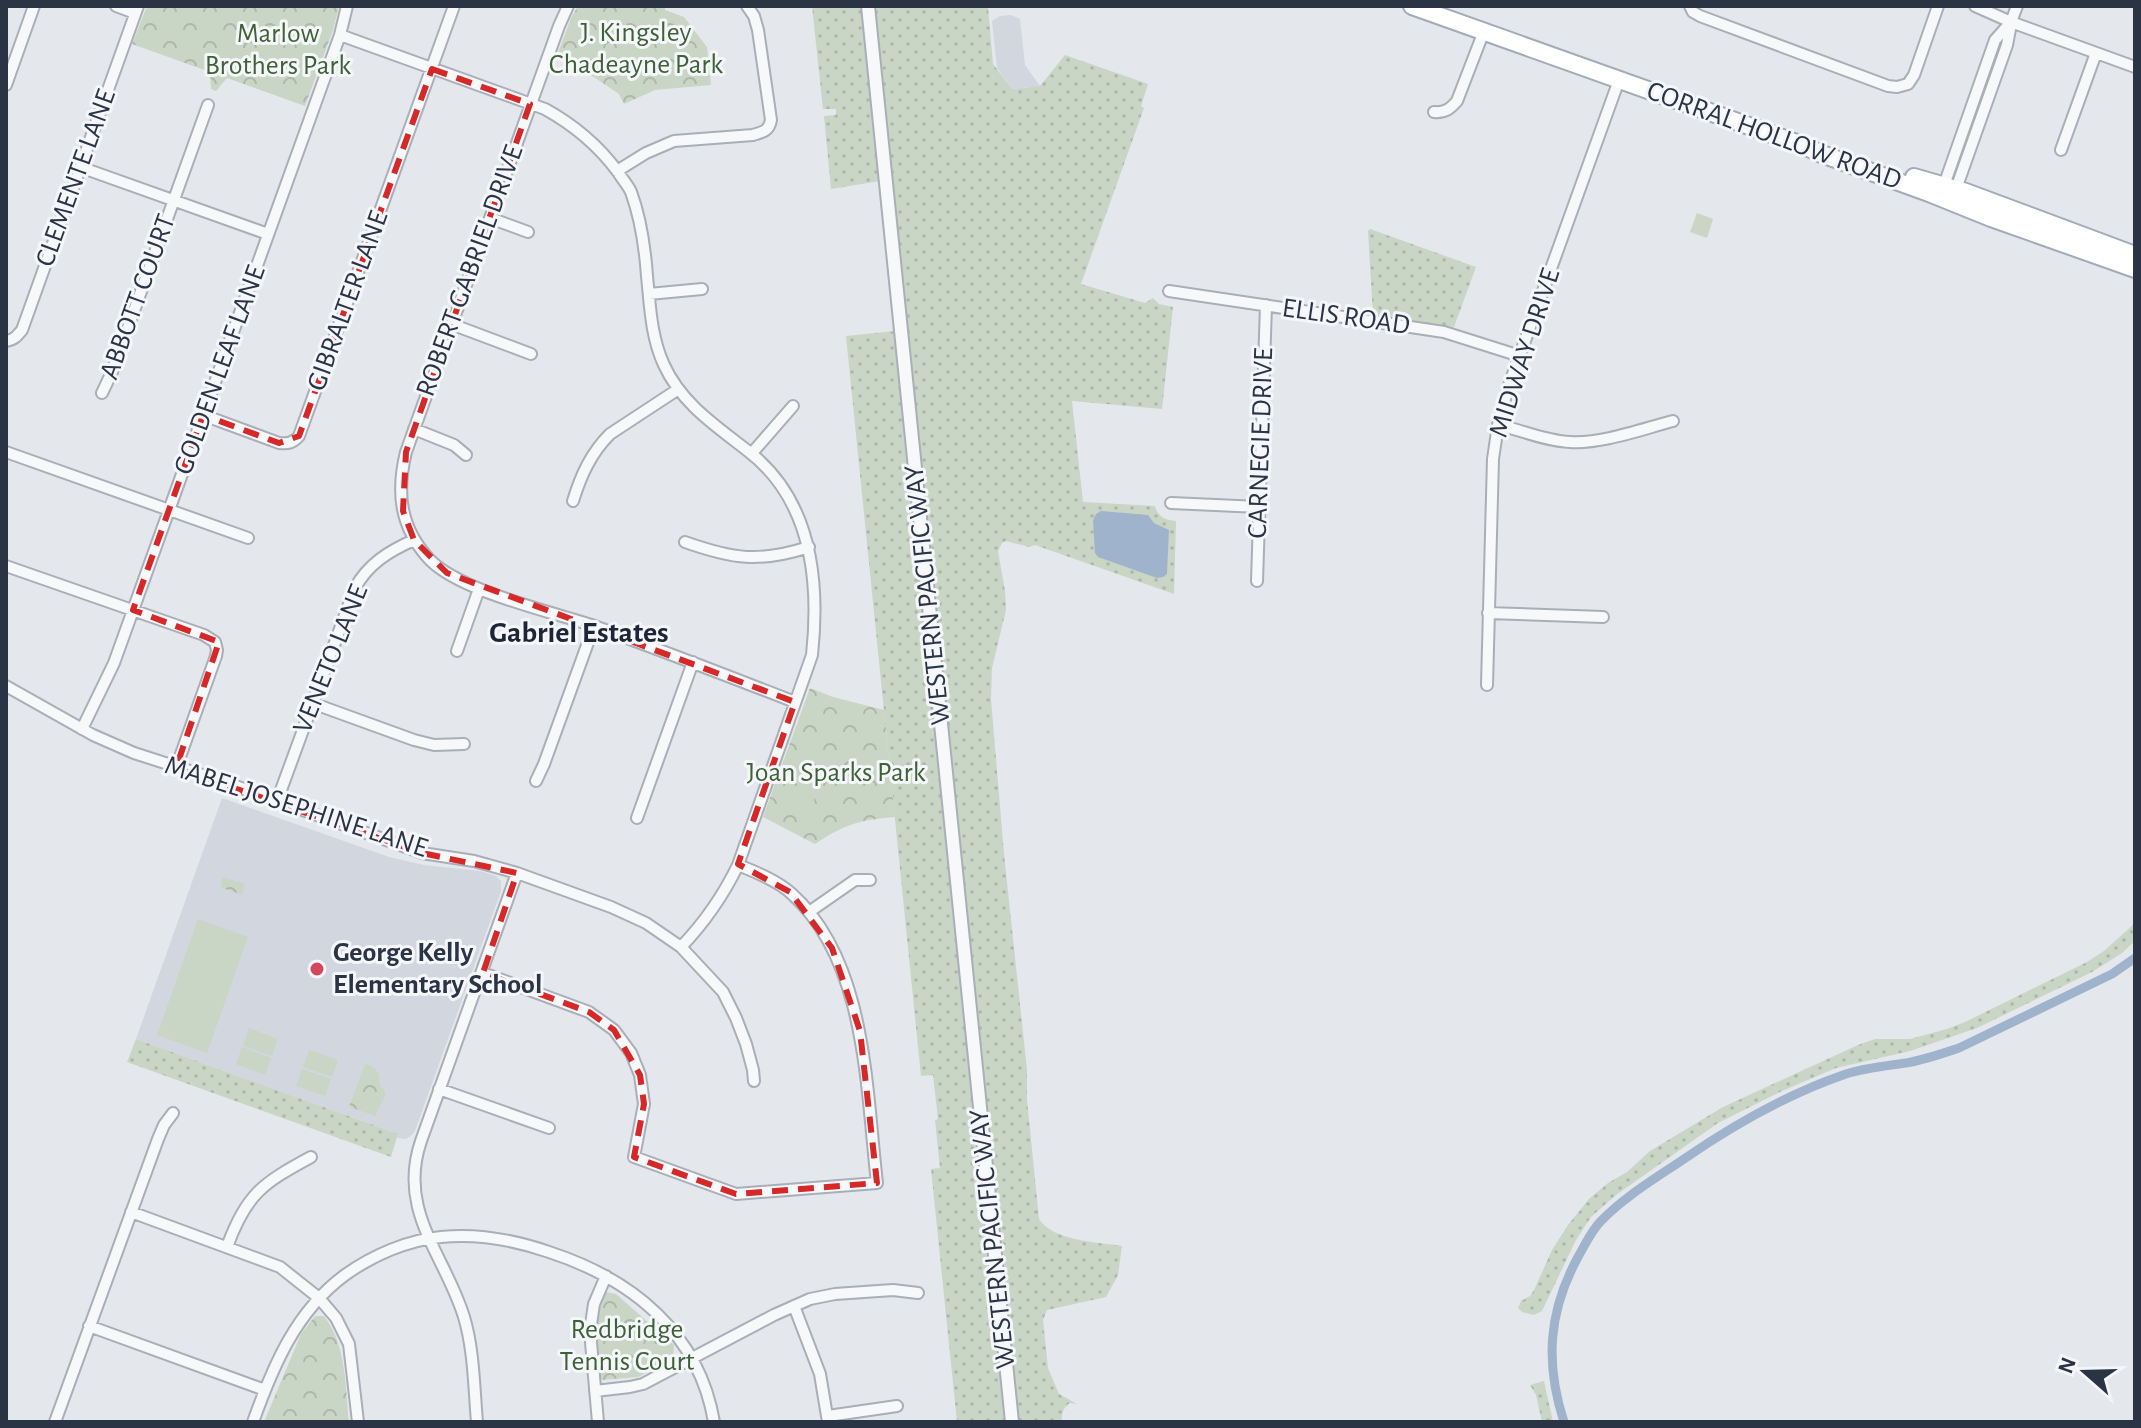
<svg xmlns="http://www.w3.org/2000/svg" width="2141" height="1428" viewBox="0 0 2141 1428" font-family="'Alegreya Sans',sans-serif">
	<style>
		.built { fill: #d2d6de }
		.grass { fill: url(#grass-dots) }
		.park { fill: url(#park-crowns) }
		.pitch { fill: #c9d6c5 }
		.water { fill: #9fb4cc }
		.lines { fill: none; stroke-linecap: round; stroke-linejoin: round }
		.canal { stroke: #9fb4cc; stroke-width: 9 }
		.minor-casing { stroke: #a9aeb7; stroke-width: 14 }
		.tertiary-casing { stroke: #a9aeb7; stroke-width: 16 }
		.primary-casing { stroke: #a3abb8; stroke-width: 20 }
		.minor { stroke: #f7f8fa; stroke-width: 10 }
		.tertiary { stroke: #f7f8fa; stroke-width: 12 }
		.primary { stroke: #fff; stroke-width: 16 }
		.marked { fill: none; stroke: #d62828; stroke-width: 6; stroke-dasharray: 16 10; stroke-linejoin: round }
		.poi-dot { fill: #d1495b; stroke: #f4f6f9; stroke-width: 3 }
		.labels { text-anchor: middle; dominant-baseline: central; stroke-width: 6; stroke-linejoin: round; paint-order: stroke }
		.park-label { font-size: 28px; fill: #3f6138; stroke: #f4f6f9 }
		.street-label { font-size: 28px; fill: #2b3445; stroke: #f4f6f9 }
		.poi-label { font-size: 28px; font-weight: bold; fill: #2b3445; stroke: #f4f6f9; text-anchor: start }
		.neighbourhood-label { font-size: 30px; font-weight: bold; fill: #1d2536; stroke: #f4f6f9 }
	</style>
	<defs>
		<pattern id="grass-dots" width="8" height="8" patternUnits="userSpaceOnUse" patternTransform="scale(2)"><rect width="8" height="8" fill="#c9d6c5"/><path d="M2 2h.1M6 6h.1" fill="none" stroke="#adb8ab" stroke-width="1.8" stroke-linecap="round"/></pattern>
		<pattern id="park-crowns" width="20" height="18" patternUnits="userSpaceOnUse" patternTransform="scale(2)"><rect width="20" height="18" fill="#c9d6c5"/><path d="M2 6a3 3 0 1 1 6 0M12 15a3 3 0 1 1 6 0" fill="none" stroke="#adb8ab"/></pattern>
	</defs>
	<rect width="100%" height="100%" fill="#e4e7ec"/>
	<path class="built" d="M1011 15 1020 19 1025 65 1040 86 1012 89 997 68 992 21 1000 16Z
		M222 798 389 857 424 865 480 871 496 876 501 881V891L415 1131 412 1135 406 1139 397 1138 398 1134 136 1039Z"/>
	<path class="grass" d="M812 6H862L880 181 831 189 824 116 836 115V109H823Z
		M871 6H988L993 64 1012 89 1040 86 1065 55 1148 84 1141 106 1144 108 1081 284 1145 303 1153 298 1159 304 1173 307 1162 409 1072 401 1083 502 1155 506C1158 517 1165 520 1176 521L1174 594 1035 545 1029 547 1006 541 1002 543 998 551 1005 591 1006 610 992 668 991 699 1004 854 1027 1070V1100L1039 1219C1053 1241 1097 1242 1122 1246L1118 1275 1106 1297 1047 1310 1043 1320 1048 1368 1059 1394 1077 1404 1070 1403C1063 1408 1061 1414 1062 1422H1015Z
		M1370 229 1476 267 1454 327 1373 315 1368 231Z
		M895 331 1006 1422H957L931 1169 940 1168 935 1120 938 1119 933 1075 921 1076 846 336Z
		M2135 923V941L2122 953 2092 972 1977 1028 1910 1051 1836 1068 1782 1091 1718 1123 1616 1195 1591 1217 1576 1240 1542 1311 1534 1315 1522 1312 1518 1308 1521 1301 1530 1296 1534 1290 1552 1250 1568 1225 1589 1199 1608 1183 1627 1172 1650 1151 1723 1107 1858 1045 1875 1039H1910L1947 1029 1965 1022 2087 962 2104 951Z
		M136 1039 398 1134 391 1157 127 1062Z
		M1544 1381 1553 1422H1542L1536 1395 1530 1385Z"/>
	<path class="park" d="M147 6H339L333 30 305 106 227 78 216 91 211 89 210 72 132 44Z
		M578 6H665V10L684 17 707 47 711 85 655 90 624 104 619 94 558 53 571 18Z
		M810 688 833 697 884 710 895 817C859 820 845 824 815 844L763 817Z
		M223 877 245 884 242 895 220 887Z
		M365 1064C378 1068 380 1073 380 1086 394 1096 376 1104 376 1116L349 1107Z
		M606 1292 616 1294 674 1345 673 1359 638 1377 602 1380C588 1352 595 1320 606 1292Z
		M315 1316H324C347 1346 345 1386 349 1422H264L301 1334Z"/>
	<path class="pitch" d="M1697 213 1713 219 1707 238 1690 232Z
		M813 794 817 815 797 819 793 799Z
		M198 919 248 937 207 1053 157 1035Z
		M249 1028 278 1039 272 1056 243 1046Z
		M242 1047 271 1058 265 1075 236 1064Z
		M309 1050 338 1060 332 1077 303 1067Z
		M302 1069 331 1079 325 1096 296 1086Z
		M615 1329 645 1336 642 1351 611 1343Z"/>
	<path class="water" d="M1101 511 1148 515 1154 523 1169 530 1167 574 1163 577 1157 578 1098 557 1095 553 1093 520 1096 514Z"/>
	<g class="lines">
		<path class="canal" d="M1564 1422C1545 1363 1548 1312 1578 1257 1585 1245 1591 1231 1601 1221 1624 1197 1656 1178 1684 1159 1732 1126 1790 1093 1846 1074 1865 1068 1886 1066 1906 1063 1924 1060 1941 1054 1959 1048L2112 974 2135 958"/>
		<defs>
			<path id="minor" d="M116 6 135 13
				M568 6 559 26 406 452C396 493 400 528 430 560 462 592 550 611 594 626 661 650 728 676 795 702
				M1690 6 1693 12 1700 16 1888 86 1897 87 1908 84 1914 75 1938 6
				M1975 6 2011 22 2135 67
				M340 35 545 109C574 125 598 145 618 172 622 179 628 185 631 192 641 219 645 248 647 276 650 306 651 337 664 365 682 404 715 425 748 451 812 500 820 581 812 655L738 865C723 896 705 922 681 947
				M6 85 34 6
				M1434 112C1445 113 1450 109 1457 101L1484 31
				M2061 150 2096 53
				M80 167 268 234
				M617 171 646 153 674 141 753 135C763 132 769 131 771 120L758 30 754 16 747 6
				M1943 188 1995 40 2011 22 2017 6
				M1951 192 1956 189 2007 45 2011 24
				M490 218 528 232
				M1169 291 1444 332 1520 356
				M649 294 702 289
				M451 324 531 354
				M6 341C14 340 17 336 22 330L138 6
				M102 393 112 372 208 105
				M203 415 279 443C288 444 293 443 299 436L454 6
				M1498 425C1522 430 1545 441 1570 442 1602 444 1642 429 1673 421
				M414 429 454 445 466 455
				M6 452 248 538
				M752 453 793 406
				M573 501C581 475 591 453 610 434L677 390
				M1171 503 1259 507
				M685 542C733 559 759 563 809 547
				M6 566 204 635 215 642 217 650 216 656 176 768
				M1257 581 1266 305
				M1488 613 1603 617
				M457 651 479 589
				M1487 685 1493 459 1498 425 1508 388 1619 80
				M6 686 93 735 134 753 230 784 422 853 474 861 517 873 611 907 646 923 681 947 723 992 736 1018 746 1044 753 1070 754 1081
				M312 703 414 740 434 745 464 744
				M82 729 114 663 340 35 347 6
				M536 781 544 764 594 626
				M277 801 355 588C368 564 389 551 414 540
				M637 818 693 662
				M809 912 855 880H870
				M483 973 589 1012 614 1030 631 1053 640 1075 644 1104 634 1157 736 1194 877 1183C866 1089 867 962 792 894 778 881 756 872 738 865
				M439 1089 549 1128
				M131 1212 280 1267 319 1298 336 1318 349 1344 358 1422
				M227 1247C246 1194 263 1183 311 1157
				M794 1306 820 1374 828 1422
				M89 1326 265 1390
				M595 1391 630 1387 643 1384 774 1315 810 1299 835 1294 893 1290 918 1293
				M828 1416 897 1406
				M55 1422 158 1139 164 1125 173 1113
				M253 1422C273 1366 296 1311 345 1275 373 1255 408 1240 441 1237 478 1233 514 1240 549 1252 632 1279 699 1333 714 1422
				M477 1422C474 1388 474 1350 464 1317 445 1255 397 1211 421 1141L517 873
				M598 1422 590 1331 594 1304 606 1276"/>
			<path id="tertiary" d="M868 6 1012 1422"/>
			<path id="primary" d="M1412 6 1805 146 1819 153 1929 193 1991 218 2135 269
				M1914 177 1966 192 2135 255"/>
		</defs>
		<use href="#minor" class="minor-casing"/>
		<use href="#tertiary" class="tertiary-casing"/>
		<use href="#primary" class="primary-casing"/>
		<use href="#minor" class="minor"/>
		<use href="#tertiary" class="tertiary"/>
		<use href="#primary" class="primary"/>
	</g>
	<path class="marked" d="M432 69 530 104 406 452 403 511 414 540 447 573 795 702 738 864 790 892 832 948 860 1031 877 1183 736 1194 634 1157 644 1104 640 1075 614 1030 589 1012 483 973 517 873 422 853 176 768 219 642 133 610 203 415 279 443 299 436Z"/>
	<circle class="poi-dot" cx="317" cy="969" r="8"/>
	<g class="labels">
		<g class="park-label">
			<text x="636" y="33">J. Kingsley<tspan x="636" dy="32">Chadeayne Park</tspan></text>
			<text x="278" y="34">Marlow<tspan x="278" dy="32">Brothers Park</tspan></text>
			<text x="836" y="773">Joan Sparks Park</text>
			<text x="627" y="1330">Redbridge<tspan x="627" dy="32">Tennis Court</tspan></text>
		</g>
		<g class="street-label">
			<text transform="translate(1774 136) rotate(20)">CORRAL HOLLOW ROAD</text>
			<text transform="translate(76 178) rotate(-70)">CLEMENTE LANE</text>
			<text transform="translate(470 271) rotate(-70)">ROBERT GABRIEL DRIVE</text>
			<text transform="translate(138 297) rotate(-70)">ABBOTT COURT</text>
			<text transform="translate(348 301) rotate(-70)">GIBRALTER LANE</text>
			<text transform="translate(1346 317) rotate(8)">ELLIS ROAD</text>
			<text transform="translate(1525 353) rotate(-72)">MIDWAY DRIVE</text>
			<text transform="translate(220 370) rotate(-70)">GOLDEN LEAF LANE</text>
			<text transform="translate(1261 443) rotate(-88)">CARNEGIE DRIVE</text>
			<text transform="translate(928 595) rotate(-96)">WESTERN PACIFIC WAY</text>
			<text transform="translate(331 659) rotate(-68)">VENETO LANE</text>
			<text transform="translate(296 807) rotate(18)">MABEL JOSEPHINE LANE</text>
			<text transform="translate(993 1239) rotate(-96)">WESTERN PACIFIC WAY</text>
		</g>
		<g class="poi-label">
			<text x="333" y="953">George Kelly<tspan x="333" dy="32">Elementary School</tspan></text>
		</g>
		<g class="neighbourhood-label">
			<text x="579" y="633">Gabriel Estates</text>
		</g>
	</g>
	<rect width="2141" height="1428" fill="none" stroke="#2b3445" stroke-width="16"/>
	<g transform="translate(2085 1372) rotate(290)" stroke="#f4f6f9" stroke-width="6" paint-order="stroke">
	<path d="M0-6L14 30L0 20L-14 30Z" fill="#2b3445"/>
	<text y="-12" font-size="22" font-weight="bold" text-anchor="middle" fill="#2b3445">N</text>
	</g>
</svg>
